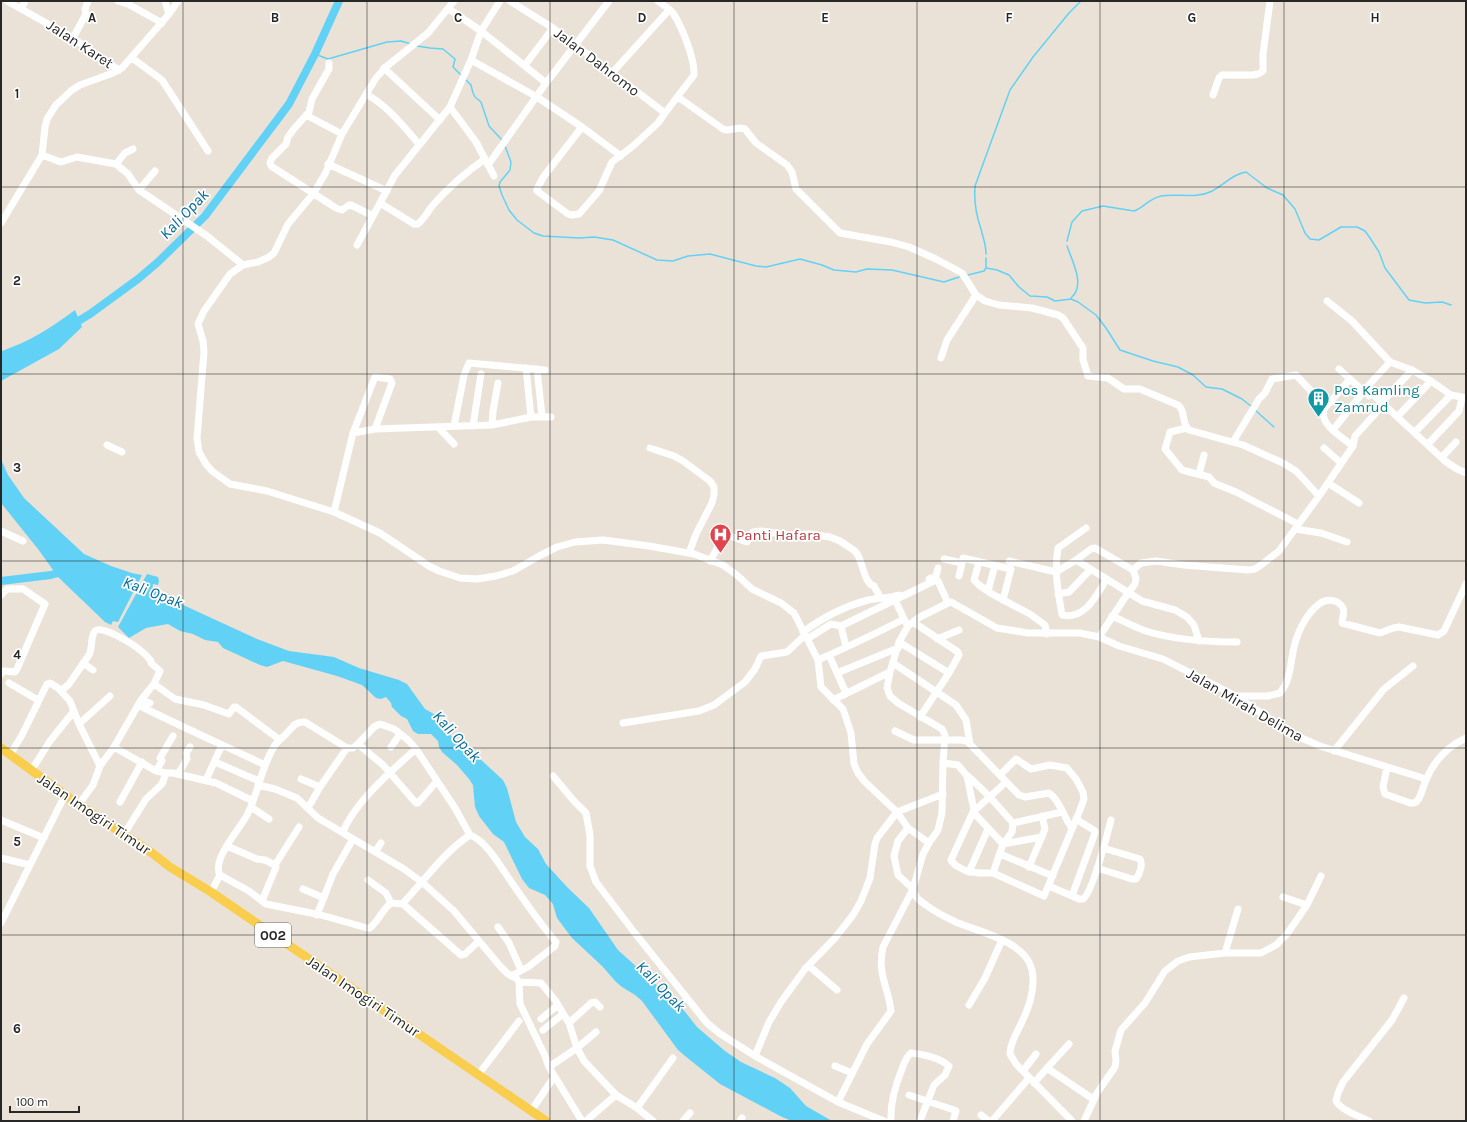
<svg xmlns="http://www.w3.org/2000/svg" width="1467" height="1122" viewBox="0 0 1467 1122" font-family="Karla,sans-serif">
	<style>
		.water { fill: #61d2f6 }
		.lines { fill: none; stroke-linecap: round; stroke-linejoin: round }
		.stream { stroke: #61d2f6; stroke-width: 1.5 }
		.river { stroke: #61d2f6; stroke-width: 8 }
		.minor { stroke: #fff; stroke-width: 7 }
		.major { stroke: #f9cd4d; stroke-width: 9 }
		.grid { fill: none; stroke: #272727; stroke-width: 1; stroke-opacity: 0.55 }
		.labels { text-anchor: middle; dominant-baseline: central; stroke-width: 3.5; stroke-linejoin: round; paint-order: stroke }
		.shield { fill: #fff; stroke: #686868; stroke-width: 1 }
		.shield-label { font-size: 14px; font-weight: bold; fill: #272727 }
		.street-label { font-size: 15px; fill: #272727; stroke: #fff }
		.culture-label { font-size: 15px; fill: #0d838f; stroke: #fff; text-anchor: start }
		.health-label { font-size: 15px; fill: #be3a42; stroke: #fff; text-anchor: start }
		.water-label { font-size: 16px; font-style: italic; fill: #046d9e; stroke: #fff }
		.grid-label { font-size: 13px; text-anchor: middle; font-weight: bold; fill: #272727; stroke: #fff; stroke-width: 3.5; stroke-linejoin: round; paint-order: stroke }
	</style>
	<rect width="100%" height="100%" fill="#ebe2d7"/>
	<path class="water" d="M75 310 82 327 59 349 1 381 2 351C30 341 51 328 75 310Z
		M1 459 8 475 24 498 84 554 111 566 132 573 142 575 118 622 113 621 111 625 105 622 58 577 38 549 1 503Z
		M147 574 158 577 159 581 158 585 153 584 152 590 158 592 160 596 174 600 181 604 257 639 289 651 334 657 359 668 399 680 407 684 425 709 439 717 445 730 449 733 460 749 469 757 473 752 479 758 503 780 507 788 516 822 525 837 538 849 546 864 568 888 589 908 618 950 660 988 675 999 697 1027 725 1051 741 1062 775 1078 790 1088 806 1106 832 1121H792L782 1117 720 1084 690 1060 678 1050 642 1001 635 995 622 987 616 982 602 966 572 938 557 918 553 904 545 895 529 888 522 879 504 842 493 834 479 816 475 807 473 785 469 779 457 765 442 752 439 747 438 741 431 734H418L413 731 407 719 401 716 392 707 391 703 386 697 381 699 376 698 362 685 337 676 283 661 267 667 260 665 223 648 218 642 205 640 193 634 180 631 168 624 146 628 129 638 118 627Z"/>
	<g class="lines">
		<path class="stream" d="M417 46 430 48 443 49 455 59 453 67 461 75
			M315 54 328 59 387 42 401 41 411 44
			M465 79 471 85 473 93 475 97 481 102 489 126 502 140
			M505 146 511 162 510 170 500 182 499 186 502 195 509 210 517 220 534 233 543 236 579 238 594 237 613 240 657 260 673 261 688 256 710 254 756 266 766 267 800 259 822 265 834 270 856 272 867 269 892 270 944 282 959 277
			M1067 241 1072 222 1082 211 1103 206 1134 211C1145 207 1148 199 1161 196 1177 193 1195 199 1210 192 1223 186 1232 174 1246 172L1267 188 1283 195 1295 209 1305 233 1310 239 1319 240 1341 227H1357L1365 231 1370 238 1379 252 1385 268 1409 300 1425 303 1442 302 1451 305
			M1067 246C1072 261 1086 285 1071 298
			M986 254C986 244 983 238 981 229 976 215 974 200 975 186L1010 90 1033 57 1069 13 1081 1
			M986 268 997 270 1009 275 1019 287 1030 296 1047 297 1055 301 1071 299 1078 302 1096 315 1106 328 1120 350 1153 361 1178 367 1193 375 1206 387 1222 389 1242 399 1252 407
			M968 275 984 271 986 268V258
			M1255 410 1274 427"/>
		<path class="river" d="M70 326 90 314 138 279 158 262 205 216 289 104 315 54 339 1
			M1 581 51 575 65 571"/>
		<path class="minor" d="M7 1 73 38 119 70
			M118 1 128 4 162 23
			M454 1 428 33 387 66 376 78 342 134 325 174 313 194 288 224 274 253 269 257 258 262 243 265 230 274 204 311 198 324 203 341 204 352 197 438 199 452 206 464 212 471 230 484 267 491 334 512 380 533 429 566 439 571 460 578 477 579 496 576 513 571 541 555 557 547 575 542 603 540 649 546 694 554 723 565 738 576 752 589 781 603 794 613 818 660 821 687 843 709 851 733 854 764 858 773 865 782 897 812 908 828 929 843
			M510 1 553 28 665 113 694 75C695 59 682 27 673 13 669 8 663 5 658 1
			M22 8 25 1
			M449 9 481 31 546 83
			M169 14 178 1
			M73 38 86 14 85 9 88 1
			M132 58 162 80 208 151
			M471 60 537 97 582 127 621 156
			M329 63V69L312 99 309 112 293 130 288 137 286 144 272 158 270 163 271 166 336 208 342 210 349 205H351L373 216 395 175 450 107 471 60 481 31 500 1
			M525 65 553 28
			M384 68 440 120
			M612 73 669 10
			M366 94C388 106 403 126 419 144
			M1213 95 1219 78 1222 75H1253L1258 74 1263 71V54L1270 1
			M678 97 723 129 727 130 740 128 745 129 756 143 787 165 792 172 796 189 840 233 891 242 909 247 936 259 962 273 976 295 985 301 999 305 1032 308 1058 315 1063 318 1083 348V360L1088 376 1108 378 1124 389H1140L1178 405C1186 411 1181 423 1189 430L1243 445 1283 463 1296 471 1319 496
			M450 107 476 142 494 176
			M306 115 342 134
			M582 127 544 176 537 189V191L568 214 572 215 579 214 599 191 612 162 633 146 658 123 665 113
			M42 155 61 162 77 157 116 164 128 174 139 190 207 236 243 265
			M116 164 125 153 133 149
			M328 164 387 191
			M488 165 546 83 609 1
			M139 190 155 171
			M380 203 414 224H418C424 219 428 211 433 205 449 187 466 172 485 159
			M1 223 42 155 45 127 47 119 56 105 72 90 80 85 113 73 122 68 169 14 165 1
			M357 245 373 216
			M1327 301 1352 321 1390 362
			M941 358 947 340 976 295
			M1390 362 1412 370 1431 381 1451 395 1466 398
			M526 368 531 417
			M537 369 542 416
			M1339 369 1369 396
			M1350 379 1324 409C1319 425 1342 437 1353 446
			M1366 388 1445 461 1457 469 1466 473
			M1366 388 1390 362
			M1382 402 1412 370
			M1398 416 1431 381
			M492 425 493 411 498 383
			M454 426 464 375 469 363 545 370
			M473 426 481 374
			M438 427 454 444
			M1187 428 1170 432 1165 449 1182 470 1209 477 1214 483 1236 492 1298 524
			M1333 430 1364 391
			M1415 432 1451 395
			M353 433 375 429 492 425 531 417H551
			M1233 442 1259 399 1265 393 1272 379 1296 375 1312 392 1329 403
			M1428 444 1459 411 1462 398
			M107 445 122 452
			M650 448 674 456 683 461 710 481 714 487V495L712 503 696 534 689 553
			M1324 448 1341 463
			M1442 457 1456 442
			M1199 474 1204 455
			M1328 483 1359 503
			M334 512 353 433 375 377 390 379 392 383 375 429
			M1086 528 1058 548C1054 571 1058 592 1062 615 1085 620 1096 596 1106 580
			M1295 529 1321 533 1347 542
			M1 531 23 541
			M944 559 962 563
			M1076 560 1142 601 1175 610 1187 617 1194 625 1199 641
			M710 561 724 536 727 535 747 542 753 532 761 531 790 535 810 534 830 537 840 541 855 551 859 557 866 578 870 584 874 586 880 597
			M1009 561 1056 572 1076 560 1091 549 1095 548 1133 570 1136 578 1135 584 1128 593 1099 637
			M979 562 974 580 979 585 992 594 1030 614 1045 625 1047 634
			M1133 570 1141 563 1156 561 1184 565 1248 570 1255 569 1261 565 1279 551 1319 496 1353 446 1355 436 1384 404
			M959 576 963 558 1011 569 1003 600
			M929 579 936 576 938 568
			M988 591 995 565
			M1058 594 1069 592 1090 570
			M1 595 7 589H23L45 604 17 669 15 672 4 671 1 674
			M895 600 906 623
			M1112 616C1124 621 1136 628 1149 632 1177 640 1207 642 1237 642
			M913 622 958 652 959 655 949 673 920 717
			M841 626 846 647
			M803 632C822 618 845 606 868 600 878 598 889 598 899 595
			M807 639 831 624 841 626 936 580 938 581 948 603
			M937 639 959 630
			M899 642 949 673
			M829 655 846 693
			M818 660C847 647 875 634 904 619
			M83 663 93 670
			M893 663 956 705 966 720 970 744
			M837 673 898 648
			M9 683 38 700
			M154 684 175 699 204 705 229 714 234 707H236L280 740
			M61 691 69 684 89 655C93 647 90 637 95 631 101 624 134 645 140 650 144 653 148 657 151 661V663L160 671 154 684 141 700 114 747 100 766 93 785 79 804
			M1236 696H1268L1280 693C1290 681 1290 667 1293 652 1296 635 1305 615 1319 604 1326 598 1338 599 1343 608 1345 612 1342 619 1342 623L1380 633 1393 628 1399 627 1438 635 1444 631 1466 584
			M141 700 150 703
			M833 700 890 672
			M138 705C180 726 223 745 265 765
			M623 723 699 711 714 705 745 682 755 669 761 656 787 652 805 635
			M79 724 110 696
			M895 731 914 740H961L967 741 1019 795 1025 797 1049 793C1058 798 1066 820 1072 829
			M358 744 374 727 380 724 394 729 408 740 416 749 455 808 470 835
			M114 747 156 771 166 773H173L216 783 253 801
			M391 747 400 734
			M1334 751 1384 689 1413 666
			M10 755 22 735 47 684 50 683 58 688 70 701 79 724 100 766
			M215 762 259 781
			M943 763 958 765 967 776 974 810
			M1387 767 1383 787 1385 794 1410 803C1414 803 1416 803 1418 800 1422 794 1423 786 1426 780 1434 761 1448 746 1466 738
			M31 771 50 741 74 711
			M156 771 162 761 160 758 173 736
			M178 774 187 759 186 753 190 747
			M1000 775 1016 759 1031 769 1050 765 1067 768 1076 779 1083 792 1084 799 1080 810 1044 896 993 873H979L966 871 955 865 951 860 973 812 1006 782
			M553 776 574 801 586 813 590 835V866L596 882 634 932 707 1023 719 1033 755 1056
			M968 776 989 796 1013 823 1012 832 1003 844 993 873
			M301 779 320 787
			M206 780 222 745
			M258 785 275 789 297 798 318 818 404 869 423 883 454 911 500 966 508 974 516 978 519 982 541 983 555 1000 569 1023 577 1048 584 1061 616 1095 637 1108 653 1121
			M120 802 142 762
			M251 807 269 819
			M308 808 320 787 347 748
			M973 812 1003 844
			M1 820 44 838
			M1013 823 1062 812
			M343 832C355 802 391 771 416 749
			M124 834 146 799 162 784 166 773
			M1003 844 1042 837
			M227 846 257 859 265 860 275 865 276 867 262 901
			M375 852 381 843
			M1000 854 1053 876
			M1 858 30 865
			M275 865 299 827
			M1029 867 1045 829 1042 816
			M1097 868 1132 879H1136C1140 874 1143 864 1140 859L1103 848
			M969 872 988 829
			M220 875C211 858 242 828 249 811 259 789 262 765 275 745 278 741 282 738 286 734 292 728 295 721 305 722L347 748H353L358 744 383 765 416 803H418L437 781
			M368 880 386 893 391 903
			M1049 886 1079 899H1083C1093 892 1107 835 1111 820
			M303 889 324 898
			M211 892 220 875 249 891 266 904 321 915 367 928H370C377 923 382 910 391 903L404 904
			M1072 896 1095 833V831L1076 819
			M1283 897 1307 905
			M317 915 333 874 353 839
			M1 923 65 795
			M498 927 509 943 521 970
			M479 941 465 954 461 955 404 905V902C426 879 443 853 470 835 487 841 502 869 512 883 526 903 540 924 556 942L555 946 528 967 511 976
			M1225 953 1238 909
			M809 966 837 990
			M519 982 520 1004 545 1056 549 1067 582 1121
			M969 1005 985 978 1002 940
			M541 1019 558 1005
			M569 1023 591 1003 595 1002 600 1007
			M543 1030 563 1014
			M835 1066 852 1073
			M549 1067 577 1048 596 1032
			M1047 1068 1069 1044
			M1023 1071 1036 1054
			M478 1075 519 1021
			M1034 1083 1047 1068 1093 1099
			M909 1095 954 1110 956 1111 953 1121
			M838 1102 867 1044 891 1011C888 986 877 974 883 947L913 889 898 875 894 856 898 841 908 828
			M637 1108 673 1058
			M531 1111 554 1077
			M981 1115 989 1121
			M588 1119 616 1095
			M683 1121 690 1113
			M740 1121 742 1118
			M884 1121 838 1102 755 1056 769 1022 781 1002 805 969 835 938 853 915 861 901 870 878 875 844 877 838 897 812 943 794
			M891 1121C890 1102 895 1086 902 1069 904 1063 906 1057 911 1053 923 1054 940 1058 949 1066L945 1075 934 1085 920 1121
			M992 1121 1029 1078
			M1072 1121 1016 1064 1010 1054C1010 1044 1015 1036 1019 1028 1028 1010 1036 990 1032 970 1026 942 981 932 958 923 947 918 935 912 926 905 920 901 914 897 913 889L923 854 929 843 938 830 942 813 943 763 945 735 942 729 898 703 890 696 887 688 890 672 899 642 908 626 918 618 948 603 951 602 997 628 1028 633H1080L1099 637 1119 646 1163 659 1236 696 1292 734 1320 746 1426 779
			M1084 1121 1097 1093 1115 1067 1116 1061 1115 1051 1121 1030 1145 1003 1165 971 1178 961 1189 957 1225 953H1261L1276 945 1287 934 1307 905 1321 876
			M1369 1121C1359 1116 1342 1111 1336 1101L1338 1093 1343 1082 1392 1020 1404 998"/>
		<path class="major" d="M1 748 72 800 152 853 170 867 211 892 546 1121"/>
	</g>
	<path class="grid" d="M183 1V1121M367 1V1121M550 1V1121M734 1V1121M917 1V1121M1100 1V1121M1284 1V1121M1 187H1466M1 374H1466M1 561H1466M1 748H1466M1 935H1466"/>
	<defs>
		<symbol id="building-pin" viewBox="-11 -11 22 30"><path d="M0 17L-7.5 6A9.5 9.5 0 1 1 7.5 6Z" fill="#0f9aa8" stroke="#fff"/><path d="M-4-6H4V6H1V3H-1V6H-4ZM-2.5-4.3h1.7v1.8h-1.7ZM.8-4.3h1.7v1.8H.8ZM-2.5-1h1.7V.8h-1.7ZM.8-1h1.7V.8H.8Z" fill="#fff"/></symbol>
		<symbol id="hospital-pin" viewBox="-11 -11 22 30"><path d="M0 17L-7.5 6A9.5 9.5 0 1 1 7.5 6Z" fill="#e0444e" stroke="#fff"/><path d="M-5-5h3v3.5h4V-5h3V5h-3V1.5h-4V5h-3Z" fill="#fff"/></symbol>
	</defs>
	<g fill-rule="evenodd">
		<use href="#building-pin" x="1306" y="386" width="25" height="34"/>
		<use href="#hospital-pin" x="708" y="522" width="25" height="34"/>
	</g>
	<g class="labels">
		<rect class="shield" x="255" y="923" width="36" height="24" rx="3"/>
		<g class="shield-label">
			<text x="273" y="935">002</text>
		</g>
		<g class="street-label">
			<text transform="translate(80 44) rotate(33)">Jalan Karet</text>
			<text transform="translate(597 62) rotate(37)">Jalan Dahromo</text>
			<text transform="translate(1245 705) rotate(30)">Jalan Mirah Delima</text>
			<text transform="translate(94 814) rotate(34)">Jalan Imogiri Timur</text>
			<text transform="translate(363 996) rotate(34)">Jalan Imogiri Timur</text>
		</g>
		<g class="culture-label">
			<text x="1334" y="390">Pos Kamling<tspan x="1334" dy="17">Zamrud</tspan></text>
		</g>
		<g class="health-label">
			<text x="736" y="535">Panti Hafara</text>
		</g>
		<g class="water-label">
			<text transform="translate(184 214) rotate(-46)">Kali Opak</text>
			<text transform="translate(153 592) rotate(21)">Kali Opak</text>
			<text transform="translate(457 736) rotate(48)">Kali Opak</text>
			<text transform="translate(661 986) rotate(46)">Kali Opak</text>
		</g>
	</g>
	<g class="grid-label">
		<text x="92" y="22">A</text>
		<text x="275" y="22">B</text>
		<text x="458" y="22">C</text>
		<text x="642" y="22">D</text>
		<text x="825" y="22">E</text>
		<text x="1009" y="22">F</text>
		<text x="1192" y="22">G</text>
		<text x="1375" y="22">H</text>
		<text x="17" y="98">1</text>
		<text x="17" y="285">2</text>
		<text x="17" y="472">3</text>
		<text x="17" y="659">4</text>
		<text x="17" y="846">5</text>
		<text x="17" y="1033">6</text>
	</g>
	<rect width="1467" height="1122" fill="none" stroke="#272727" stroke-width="4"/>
	<path d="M10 1106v6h69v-6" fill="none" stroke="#272727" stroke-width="2"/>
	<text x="16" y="1106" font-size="12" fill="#272727" stroke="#ffffff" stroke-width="3" paint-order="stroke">100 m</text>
</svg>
